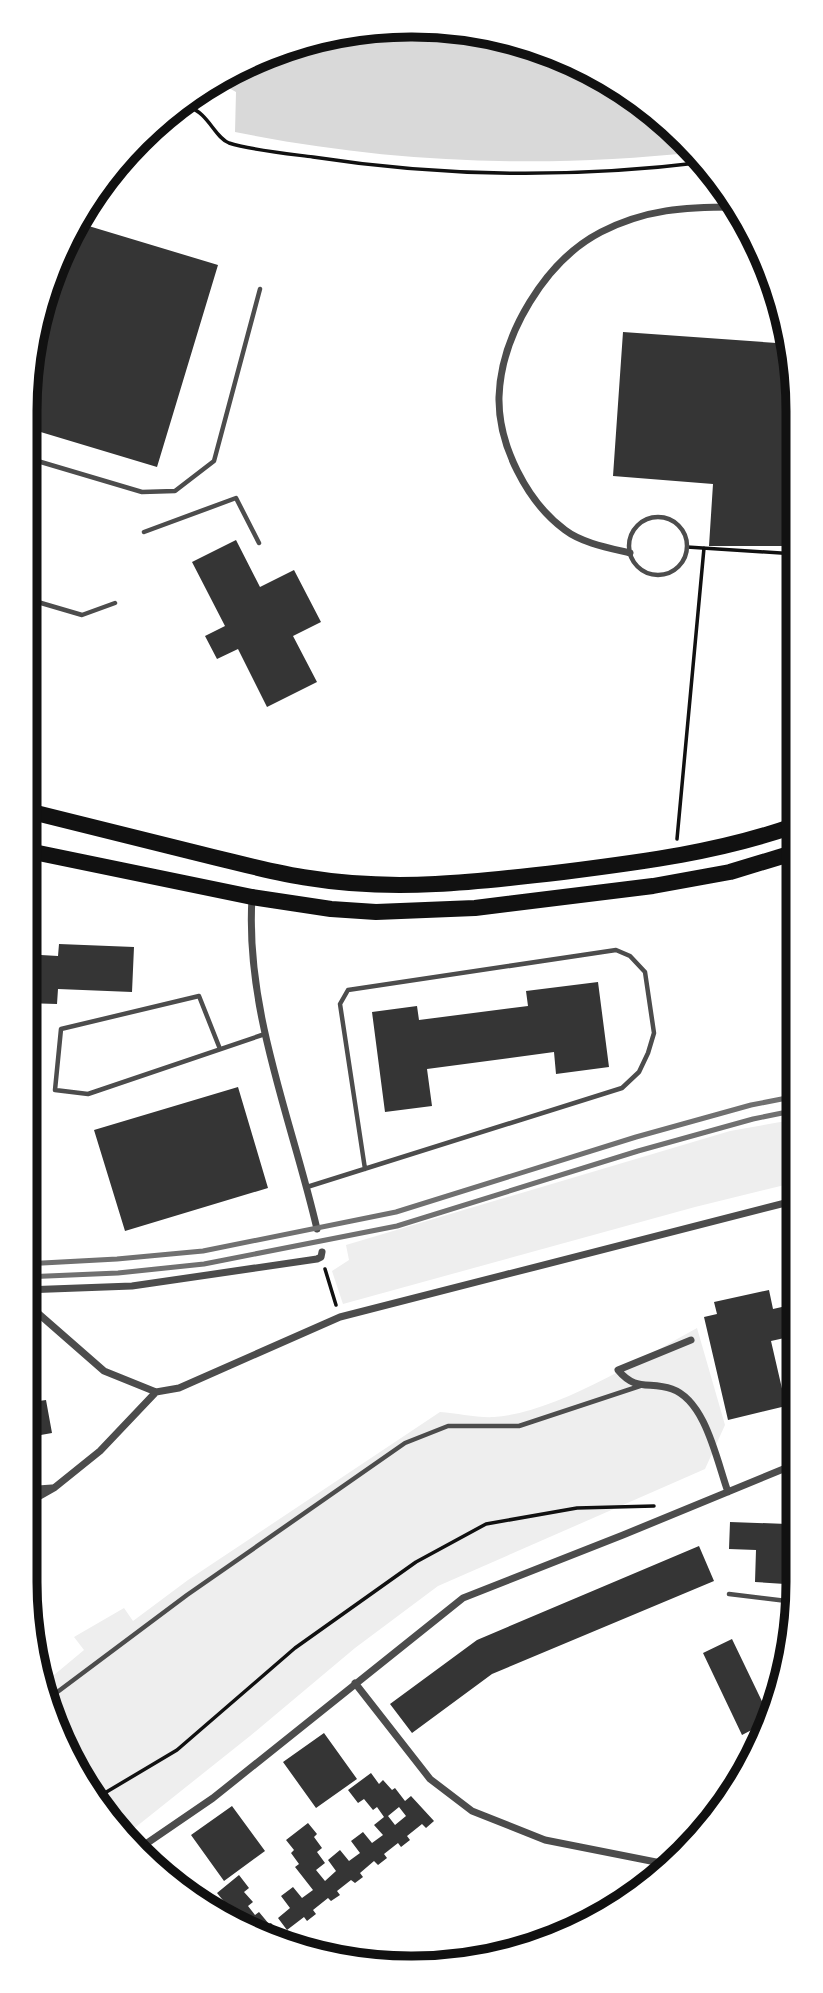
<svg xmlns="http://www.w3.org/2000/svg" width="823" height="1993" viewBox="0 0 823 1993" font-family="'Golos Text',sans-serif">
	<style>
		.green { fill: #eee }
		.water { fill: #d9d9d9 }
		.building { fill: #353535; fill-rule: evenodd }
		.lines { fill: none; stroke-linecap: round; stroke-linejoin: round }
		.path { stroke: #111; stroke-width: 3.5 }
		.service { stroke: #4c4c4c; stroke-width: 4.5 }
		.minor { stroke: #4c4c4c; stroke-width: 7 }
		.trunk { stroke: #111; stroke-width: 16 }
		.rail { stroke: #707070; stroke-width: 5 }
		.rim { fill: none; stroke: #111; stroke-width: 9 }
	</style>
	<rect width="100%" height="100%" fill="#fff"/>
	<path class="green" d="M797 1119V1182L695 1207 343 1304 332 1271 349 1260 346 1245 730 1131Z
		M697 1328 725 1425 705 1469 438 1586 355 1648 250 1736 122 1838 120 1836 45 1706 42 1685 84 1650 74 1637 124 1608 133 1621 188 1580 440 1412C457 1413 477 1418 494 1417 556 1413 642 1358 697 1328Z"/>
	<path class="water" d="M386 25 536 45 627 90 697 152C542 169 388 163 235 132L236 92 218 82 240 65Z"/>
	<path class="building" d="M82 224 218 265 157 467 24 427V412L45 287Z
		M623 332 791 344 795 361V398L783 546H709L713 484 613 476Z
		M236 540 260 587 294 570 321 622 293 636 317 682 267 707 238 649 217 659 205 636 225 626 192 562Z
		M59 944 134 947 132 992 58 989 57 1004 24 1003V954L58 956Z
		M598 982 609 1067 556 1074 554 1052 427 1069 432 1106 385 1112 372 1012 417 1006 419 1020 528 1006 526 991Z
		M238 1087 268 1188 125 1231 94 1130Z
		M769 1290 773 1309 795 1304 798 1316V1335L771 1341 786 1406 728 1420 704 1317 717 1314 714 1302Z
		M46 1400 52 1433 24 1438V1403Z
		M730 1522 787 1524 785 1584 755 1582 756 1550 729 1549Z
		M699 1546 714 1581 492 1674 412 1733 390 1704 477 1640Z
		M732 1639 771 1720 742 1735 703 1653Z
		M324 1733 357 1779 316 1808 283 1762Z
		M371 1773 379 1784 383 1780 392 1790 395 1788 405 1801 411 1796 434 1821 426 1828 422 1824 407 1836 410 1840 401 1847 398 1843 384 1854 387 1858 378 1865 374 1861 360 1873 363 1877 355 1883 351 1880 337 1891 340 1895 331 1901 328 1898 313 1910 316 1914 307 1921 304 1917 287 1930 278 1918 290 1908 281 1896 293 1887 302 1898 313 1890 295 1867 299 1864 291 1853 294 1850 286 1840 308 1823 317 1834 314 1837 322 1848 317 1852 325 1863 316 1870 325 1881 336 1871 328 1860 340 1850 349 1861 360 1853 351 1841 363 1832 372 1843 383 1835 374 1825 384 1817 377 1807 373 1810 364 1799 358 1803 348 1790ZM399 1807 406 1816 395 1825 388 1816Z
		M232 1806 265 1851 224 1881 191 1835Z
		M239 1875 249 1888 244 1892 253 1902 248 1906 255 1915 259 1912 269 1924 271 1923 284 1939 252 1928 249 1924 247 1926 228 1920 231 1918 222 1908 226 1904 217 1893Z
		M350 1961 391 1962V1964L361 1965Z"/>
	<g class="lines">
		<path class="path" d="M187 106C209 113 214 137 229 143 250 150 290 154 313 157 442 177 577 178 706 162
			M687 547 796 554
			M677 839 704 548
			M325 1269 336 1305
			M98 1797 177 1750 295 1648 416 1562 486 1524 577 1508 654 1506"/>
		<path class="service" d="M24 457 142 492 175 491 214 461 260 289
			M629 546a29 29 0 1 1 58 0a29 29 0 1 1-58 0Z
			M144 532 236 498 259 543
			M24 598 82 615 115 603
			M220 1049 199 996 61 1029 55 1090 88 1094 265 1034
			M307 1187 622 1088 639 1072 648 1053 654 1033 645 972 630 956 616 950 348 990 340 1004 365 1169
			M729 1594 795 1602
			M44 1702 187 1595 405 1443 448 1426H519L640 1386"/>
		<path class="minor" d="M630 553C609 548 582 543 565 530 527 502 498 445 499 397 501 335 545 261 601 232 646 209 685 207 734 207
			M252 898C245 1010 292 1121 317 1229
			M24 1290 132 1286 317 1259 321 1257 322 1252
			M24 1301 104 1371 156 1392
			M691 1340 618 1370C636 1392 649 1381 672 1389 706 1401 717 1462 728 1492
			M24 1490 52 1488
			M24 1505 54 1488 100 1451 156 1392 179 1388 340 1317 797 1200
			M355 1683 430 1779 472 1811 545 1840 666 1864
			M137 1850 213 1798 463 1598 623 1535 798 1463"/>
		<path class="trunk" d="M24 810C85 825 145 840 205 855 239 863 274 873 309 878 393 892 478 882 563 872 642 862 721 852 796 825
			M24 850 252 897 331 909 376 912 475 908 653 886 730 872 796 852"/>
		<path class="rail" d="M24 1264 117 1259 203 1251 396 1212 636 1137 751 1105 797 1096
			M24 1277 118 1273 204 1264 397 1226 638 1151 753 1119 797 1110"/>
	</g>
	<path d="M0 0H823V1993H0ZM411 37H412A374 374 0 0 1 786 411V1582A374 374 0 0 1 412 1956H411A374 374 0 0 1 37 1582V411A374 374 0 0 1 411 37Z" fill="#fff" fill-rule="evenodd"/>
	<path class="rim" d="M411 37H412A374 374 0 0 1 786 411V1582A374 374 0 0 1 412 1956H411A374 374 0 0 1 37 1582V411A374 374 0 0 1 411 37Z"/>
</svg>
